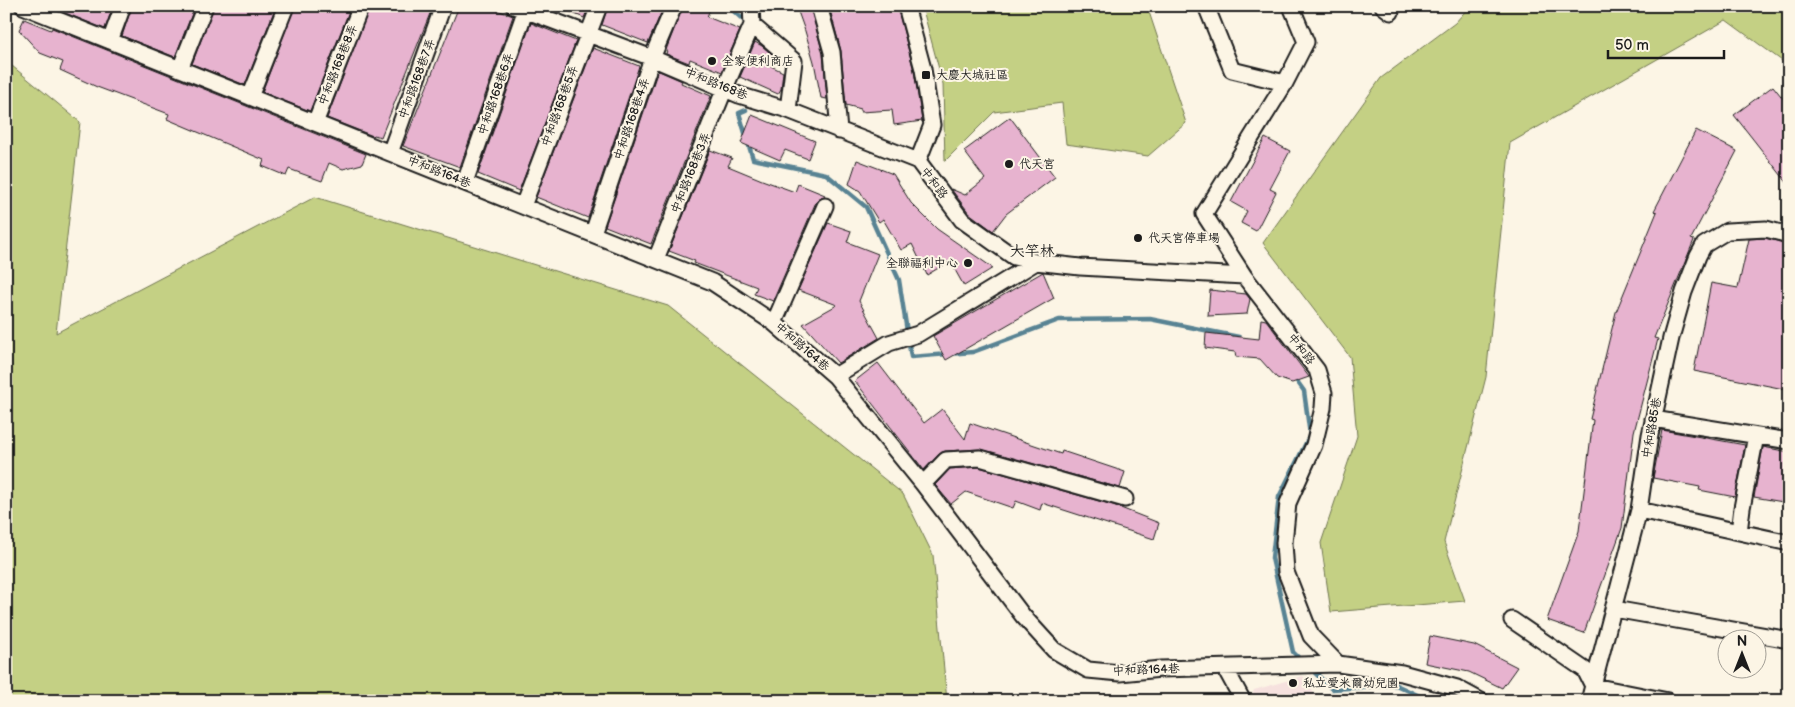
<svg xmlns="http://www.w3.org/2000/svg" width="1795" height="707" viewBox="0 0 1795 707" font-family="'Balsamiq Sans','LXGW WenKai TC',sans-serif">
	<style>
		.built { fill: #f6e1de }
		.green { fill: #c4d084; stroke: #707650 }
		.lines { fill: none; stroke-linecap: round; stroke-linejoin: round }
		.stream { stroke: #598393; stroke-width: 4.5 }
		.building { fill: #e7b3cf; stroke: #1c1c1c }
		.minor-casing { stroke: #1c1c1c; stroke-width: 19 }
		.minor { stroke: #fcf5e5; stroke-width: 15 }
		.poi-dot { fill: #1c1c1c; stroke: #fcf5e5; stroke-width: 2 }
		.labels { text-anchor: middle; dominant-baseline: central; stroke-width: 4; stroke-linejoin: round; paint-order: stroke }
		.poi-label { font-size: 12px; fill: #1c1c1c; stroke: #fcf5e5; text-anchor: start }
		.street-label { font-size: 12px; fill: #1c1c1c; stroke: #fcf5e5 }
		.quarter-label { font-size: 15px; fill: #1c1c1c; stroke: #fcf5e5 }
	</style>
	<rect width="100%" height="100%" fill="#fcf5e5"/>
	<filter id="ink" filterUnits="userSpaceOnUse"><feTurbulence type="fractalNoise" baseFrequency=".02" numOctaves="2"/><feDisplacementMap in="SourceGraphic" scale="10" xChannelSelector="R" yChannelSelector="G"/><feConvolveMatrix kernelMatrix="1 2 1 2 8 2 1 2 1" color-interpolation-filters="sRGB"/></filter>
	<g filter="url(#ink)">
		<path class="built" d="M1303 676 1316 697 1314 701H1250L1254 690Z"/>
		<path class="green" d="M922 6H1147L1186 123 1148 156 1066 144 1062 103 994 112 945 161 943 84Z
			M1470 6H1789V66L1726 20 1510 143 1486 377 1444 542 1465 601 1331 612 1321 543 1357 436 1350 357 1263 243 1381 78 1455 23Z
			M6 61 80 122 56 333 315 197 668 306 903 494 933 555 947 701H6Z"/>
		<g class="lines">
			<path class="stream" d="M728 6 749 25
				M746 110 739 113 753 159 826 174 866 207 899 280 911 357 973 352 1059 320 1150 319 1239 337
				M1294 377 1304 391 1310 435 1279 497 1272 558 1293 652 1303 662
				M1311 669 1332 689 1396 685 1430 701"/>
		</g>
		<path class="building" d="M60 6H113L105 29 58 10Z
			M132 6H195L175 57 122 36Z
			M214 6H276L245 85 192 64Z
			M295 6H351L310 111 262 92Z
			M370 6H433L381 137 374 135 373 136 327 118Z
			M459 6H486L513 16 460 167 403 146Z
			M556 6H589L584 18Z
			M608 6H664L648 43 602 25Z
			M683 6H711L707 17 740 30 722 72 690 59 689 63 666 54 667 50H666Z
			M796 6H810L823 54 827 99 821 98 814 62 805 31Z
			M829 6H897L914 71 922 121 894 125 892 110 861 112V109L846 105 841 51Z
			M24 19 51 30 52 28 366 154 362 164 343 169 329 163 322 181 289 169 286 176 262 166 264 160 167 119 169 114 97 87 60 70 63 62 40 53 19 30Z
			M531 23 576 41 519 191 478 174Z
			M755 42 762 46 775 57 771 66 783 72 781 89 778 94 740 77Z
			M593 48 639 66 588 218 536 197Z
			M659 71 682 81 681 83 711 96 651 244 605 226 657 73Z
			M1773 86 1789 106V185L1734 115Z
			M752 115 815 141 808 159 785 150 780 160 741 143Z
			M1010 117 1055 177 1006 214 993 231 969 213 951 189 965 195 985 179 964 151Z
			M1696 130 1737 151 1691 239 1694 240 1654 338 1658 339 1634 432 1622 528 1584 633 1547 620 1579 531 1593 420 1590 419 1616 312 1657 212 1654 211Z
			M1265 138 1290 151 1270 189 1276 192 1256 231 1241 223 1247 211 1231 202Z
			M710 150 732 158 728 166 762 180 795 192 798 184 825 195 816 202 773 301 754 294 757 287 694 263 695 261 669 251Z
			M857 160 893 174 911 203 937 229 993 268 964 286 950 261 927 275 912 244 901 250 883 219 879 222 860 191 849 184Z
			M828 223 851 231 847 242 878 254 859 301 879 338 838 363 803 324 837 305 798 290Z
			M1765 238 1789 244V279L1785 297 1789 298V390L1694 371 1711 283 1738 288 1749 239Z
			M1043 272 1054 298 946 360 933 336Z
			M1210 290 1246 294 1250 299 1247 314 1208 316Z
			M1261 319 1266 320 1309 377 1292 383 1277 378 1260 359 1236 357 1235 352 1205 348 1206 333 1259 339Z
			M878 363 924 423 942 409 965 439 970 423 1061 454 1062 451 1125 472 1120 488 980 449 945 451 939 454 924 470 855 381Z
			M1662 430 1745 445 1735 497 1699 490 1700 487 1653 478Z
			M1763 447 1789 452V503L1754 497Z
			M979 467 1113 505 1159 523 1154 539 1042 503 1040 510 1016 501 1013 508 966 492 951 504 935 485 950 469Z
			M1430 636 1474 645 1517 667 1502 688 1469 672 1425 663Z"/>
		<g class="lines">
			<defs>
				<path id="minor" d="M23 6 712 282 774 323 835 376 889 343 918 334 1036 262
					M514 6 652 58 739 95 788 110 918 161
					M819 6 832 52 839 131
					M906 6 923 69 932 125 918 161
					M1206 6 1232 70 1285 83
					M1383 6 1391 12
					M752 25 794 61 788 110
					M110 41 123 6
					M180 69 205 6
					M250 97 286 6
					M315 123 361 6
					M390 153 443 6
					M918 161 962 220 1014 257 1036 262 1080 267 1244 276 1317 370 1324 393 1323 408 1314 445 1288 503 1284 543 1286 572 1311 636 1338 664 1402 673 1457 688 1481 701
					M465 182 527 6
					M523 206 599 6
					M593 233 652 58 674 6
					M656 259 725 88 752 25 751 6
					M1244 276 1204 214 1285 83 1306 42 1291 6
					M774 323 825 206
					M835 376 923 484 1023 616 1054 650 1088 670 1120 673 1161 669 1338 664
					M1653 419 1789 441
					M923 484 946 460 980 458 1125 499
					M1639 510 1789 543
					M1739 532 1742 508 1756 436
					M1614 609 1789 640
					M1512 620 1585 670 1593 686 1668 701
					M1225 668 1243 701
					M1589 701 1639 510 1650 435 1671 338 1684 292 1698 256 1704 245 1727 231 1766 229 1789 235"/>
			</defs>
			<use href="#minor" class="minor-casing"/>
			<use href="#minor" class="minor"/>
		</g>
	</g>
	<g class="poi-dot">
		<circle cx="712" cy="61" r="5"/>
		<rect x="921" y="70" width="10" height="10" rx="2.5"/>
		<circle cx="1009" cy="164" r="5"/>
		<circle cx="1138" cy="238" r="5"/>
		<circle cx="968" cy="263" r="5"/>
		<circle cx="1293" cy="683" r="5"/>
	</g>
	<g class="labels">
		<g class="poi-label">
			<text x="722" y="61">全家便利商店</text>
			<text x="936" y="75">大慶大城社區</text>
			<text x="1019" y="164">代天宮</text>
			<text x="1148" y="238">代天宮停車場</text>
			<text x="958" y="263" text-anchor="end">全聯福利中心</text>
			<text x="1303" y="683">私立愛米爾幼兒園</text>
		</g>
		<g class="street-label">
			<text transform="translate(338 65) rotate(-68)">中和路168巷8弄</text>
			<text transform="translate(417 79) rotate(-70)">中和路168巷7弄</text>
			<text transform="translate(716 84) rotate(22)">中和路168巷</text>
			<text transform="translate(496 94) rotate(-71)">中和路168巷6弄</text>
			<text transform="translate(560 106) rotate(-70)">中和路168巷5弄</text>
			<text transform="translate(632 119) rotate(-71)">中和路168巷4弄</text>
			<text transform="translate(439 172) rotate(22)">中和路164巷</text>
			<text transform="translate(691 173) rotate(-68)">中和路168巷3弄</text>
			<text transform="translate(934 183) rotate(53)">中和路</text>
			<text transform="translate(802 347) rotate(41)">中和路164巷</text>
			<text transform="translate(1301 349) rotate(52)">中和路</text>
			<text transform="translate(1652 428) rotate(-80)">中和路85巷</text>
			<text transform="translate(1146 670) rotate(-2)">中和路164巷</text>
		</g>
		<g class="quarter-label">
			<text x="1032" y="251">大竿林</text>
		</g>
	</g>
	<rect width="1795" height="707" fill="none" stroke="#fcf5e5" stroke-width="25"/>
	<rect x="12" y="12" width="1770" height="682" fill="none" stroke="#1c1c1c" stroke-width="2" filter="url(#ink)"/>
	<g transform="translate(1742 654)"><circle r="24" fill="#fcf5e5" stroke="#a29e95"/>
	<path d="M0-4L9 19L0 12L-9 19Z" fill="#1c1c1c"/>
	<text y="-8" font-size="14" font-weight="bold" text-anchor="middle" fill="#1c1c1c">N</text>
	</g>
	<path d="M1608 50v8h116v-8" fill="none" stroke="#1c1c1c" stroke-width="2.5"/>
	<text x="1615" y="50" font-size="15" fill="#1c1c1c" stroke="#fcf5e5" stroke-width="4" paint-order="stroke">50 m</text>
</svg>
